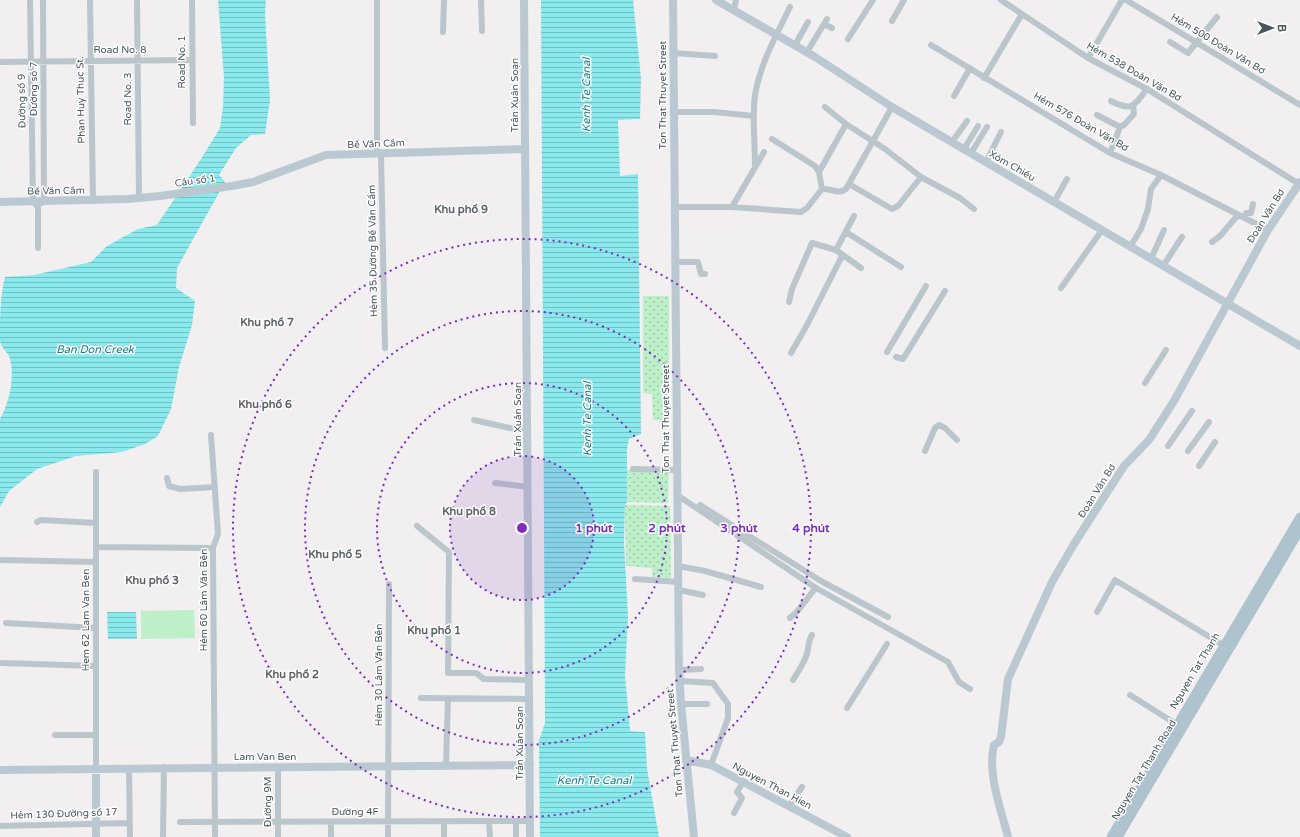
<svg xmlns="http://www.w3.org/2000/svg" width="1300" height="837" viewBox="0 0 1300 837" font-family="'Varela Round',sans-serif">
	<style>
		.grass { fill: #bdf0c8 }
		.park { fill: url(#park-dots) }
		.water { fill: url(#water-rules) }
		.lines { fill: none; stroke-linecap: round; stroke-linejoin: round }
		.street { stroke: #bac6cc; stroke-width: 6 }
		.secondary { stroke: #bac9d1; stroke-width: 8 }
		.primary { stroke: #aec3ce; stroke-width: 9 }
		.ring { fill: none; stroke: #7b2cbf; stroke-width: 2; stroke-dasharray: 2 4 }
		.labels { text-anchor: middle; dominant-baseline: central; stroke-width: 3; stroke-linejoin: round; paint-order: stroke }
		.street-label { font-size: 10px; fill: #47565d; stroke: #fff }
		.water-label { font-size: 11px; font-style: italic; fill: #0c7f85; stroke: #fff }
		.neighbourhood-label { font-size: 11px; font-weight: bold; fill: #5b6164; stroke: #fff }
		.centre { fill: #7b2cbf; stroke: #fff; stroke-width: 2 }
		.ring-label { font-size: 12px; text-anchor: middle; font-weight: bold; fill: #7b2cbf; stroke: #fff; stroke-width: 3; stroke-linejoin: round; paint-order: stroke }
	</style>
	<defs>
		<pattern id="park-dots" width="8" height="8" patternUnits="userSpaceOnUse"><rect width="8" height="8" fill="#bdf0c8"/><path d="M2 2h.1M6 6h.1" fill="none" stroke="#9bc5a6" stroke-width="1.8" stroke-linecap="round"/></pattern>
		<pattern id="water-rules" width="6" height="5" patternUnits="userSpaceOnUse"><rect width="6" height="5" fill="#89e9ed"/><path d="M0 2.5h6" fill="none" stroke="#72c0c3"/></pattern>
	</defs>
	<rect width="100%" height="100%" fill="#f1efef"/>
	<path class="grass" d="M194 610 195 638 141 639V611Z"/>
	<path class="park" d="M643 296H669V420H653L652 394 643 393Z
		M627 470 669 471 668 503 627 502Z
		M625 505 670 506 671 578 652 577V568L626 566Z"/>
	<path class="water" d="M218 0H266L265 15 270 100 265 134 251 135 236 148 219 175 225 182 177 268 176 288 195 301 192 325 179 367 171 409 158 436 145 444 122 452 76 456 37 469 9 491 0 507V419C9 403 15 378 10 359 9 353 1 348 0 341 0 320 0 296 5 277L34 275 91 262 107 246 138 229 157 225 201 159 220 128 223 107 224 77Z
		M541 0H633L641 78 640 119 618 120 620 176 638 174 641 434 629 439 627 448V502L625 505 624 543 628 616 625 675 630 731 645 732 647 769 659 837H540L539 740 545 723V706Z
		M107 612H136L137 639H108Z"/>
	<g class="lines">
		<path class="street" d="M30 0 33 201 38 207V248
			M90 0 93 201
			M137 0 139 198
			M192 0 193 123
			M481 0 482 31
			M1001 0 1088 58 1147 89 1299 184
			M1126 0 1300 105
			M734 10 736 0
			M892 21 904 0
			M824 24 832 28
			M443 32 444 0
			M848 39 873 0
			M1170 42 1188 53 1217 17
			M795 45 808 22
			M931 45 1110 153 1161 175 1268 230
			M807 52 827 19
			M673 53 715 56
			M1088 58 1122 0
			M0 62 192 60
			M984 78 1022 14
			M954 96 970 68
			M1111 101C1132 112 1134 106 1147 89
			M825 107 846 124
			M673 112H714L754 116
			M1097 115 1120 127 1110 153
			M1120 127 1124 125 1134 114 1133 105
			M772 139 815 166 819 172 822 189
			M952 142 967 121
			M964 149 978 126
			M971 153 987 127
			M377 154V0
			M381 154 385 348
			M986 162 1001 132
			M755 165C755 142 752 118 755 95 760 64 777 34 790 7
			M819 172 846 124 885 149 921 177 960 198 974 209
			M849 184 892 209 898 206 921 177
			M822 189C831 188 838 195 846 189L892 107
			M1054 202 1067 179
			M42 203 44 201 43 0
			M674 207H732L801 212 807 208 822 189
			M732 207 764 152
			M1244 218 1246 213H1251L1253 204
			M846 232 901 267
			M1212 242 1220 236 1238 215
			M1130 247 1141 229 1148 209 1151 189 1161 175
			M836 250 854 216
			M1151 259 1164 230
			M675 262H698L701 274H705
			M1163 266 1182 237
			M1061 288 1102 230
			M789 302 792 289 812 243 836 250 861 268
			M887 352 926 286
			M791 353 807 325 842 256
			M896 357 903 359 945 291
			M1145 383 1166 350
			M474 420 510 428 528 429
			M211 435 218 534 213 548 215 837
			M1168 446 1192 411
			M925 451 935 428 939 425 945 428 957 440
			M1188 451 1209 422
			M1199 466 1215 442
			M633 469 676 470
			M167 478 169 486 180 489 215 487
			M495 483 528 487
			M677 495 816 588 948 662 959 682 970 689
			M700 505 821 581 888 617
			M37 522 41 520 96 523
			M417 526 449 552 448 673H476L484 679 530 680
			M96 547 213 548
			M2 560 96 562
			M678 566 705 571 761 587
			M635 579 679 582
			M679 590 703 595
			M1097 612 1115 580 1223 645
			M790 618C803 608 806 598 816 588
			M6 623 96 628
			M2 663 96 666
			M679 670 701 669
			M793 680C798 672 804 663 807 654 809 646 808 641 812 635
			M679 681 713 683 728 704V718L711 765
			M1130 695 1176 724
			M421 698 530 699
			M681 704H707
			M847 708 887 644
			M55 735H96
			M446 765 448 698
			M278 767V837
			M96 768V472
			M129 768 130 837
			M789 806 802 787
			M734 813 742 798 737 792 743 782
			M516 821V837
			M180 822 530 821
			M331 822V837
			M444 822V837
			M489 822 490 837
			M0 826 130 823
			M163 837 164 767
			M388 837 389 584"/>
		<path class="secondary" d="M524 0 530 837
			M673 0 679 670 681 704 694 837
			M716 0 815 57 892 107 1300 346
			M0 202 128 199 160 196 232 186 253 182 326 155 525 149
			M686 760 711 765 847 837
			M0 770 530 765
			M96 837V768
			M1008 837C1001 809 987 774 994 745L999 742 1001 737 1008 679 1052 582 1074 544 1124 466 1149 440 1174 401 1268 230 1300 182"/>
		<path class="primary" d="M1111 837 1300 517
			M1118 837 1300 530"/>
	</g>
	<circle cx="522" cy="528" r="72" fill="#7b2cbf" fill-opacity=".12"/>
	<g class="ring">
		<circle cx="522" cy="528" r="72"/>
		<circle cx="522" cy="528" r="145"/>
		<circle cx="522" cy="528" r="217"/>
		<circle cx="522" cy="528" r="289"/>
	</g>
	<g class="labels">
		<g class="street-label">
			<text transform="translate(1218 44) rotate(31)">Hẻm 500 Đoàn Văn Bơ</text>
			<text x="120" y="50">Road No. 8</text>
			<text transform="translate(182 62) rotate(-90)">Road No. 1</text>
			<text transform="translate(1134 72) rotate(30)">Hẻm 538 Đoàn Văn Bơ</text>
			<text transform="translate(34 89) rotate(-90)">Đường số 7</text>
			<text transform="translate(515 95) rotate(-90)">Trần Xuân Soạn</text>
			<text transform="translate(663 95) rotate(-90)">Ton That Thuyet Street</text>
			<text transform="translate(128 99) rotate(-90)">Road No. 3</text>
			<text transform="translate(81 100) rotate(-91)">Phan Huy Thuc St.</text>
			<text transform="translate(22 101) rotate(-91)">Đường số 9</text>
			<text transform="translate(1081 122) rotate(30)">Hẻm 576 Đoàn Văn Bơ</text>
			<text transform="translate(376 144) rotate(-2)">Bế Văn Cấm</text>
			<text transform="translate(1012 166) rotate(30)">Xóm Chiếu</text>
			<text transform="translate(195 181) rotate(-8)">Cầu số 1</text>
			<text transform="translate(56 191) rotate(-1)">Bế Văn Cấm</text>
			<text transform="translate(1266 216) rotate(-58)">Đoàn Văn Bơ</text>
			<text transform="translate(373 251) rotate(-91)">Hẻm 35 Đường Bế Văn Cấm</text>
			<text transform="translate(518 419) rotate(-90)">Trần Xuân Soạn</text>
			<text transform="translate(666 419) rotate(-90)">Ton That Thuyet Street</text>
			<text transform="translate(1097 491) rotate(-58)">Đoàn Văn Bơ</text>
			<text transform="translate(204 600) rotate(-90)">Hẻm 60 Lâm Văn Bền</text>
			<text transform="translate(86 620) rotate(-90)">Hem 62 Lam Van Ben</text>
			<text transform="translate(1195 671) rotate(-59)">Nguyen Tat Thanh</text>
			<text transform="translate(379 675) rotate(-90)">Hẻm 30 Lâm Văn Bền</text>
			<text transform="translate(520 743) rotate(-90)">Trần Xuân Soạn</text>
			<text transform="translate(675 743) rotate(-95)">Ton That Thuyet Street</text>
			<text x="265" y="757">Lam Van Ben</text>
			<text transform="translate(1144 770) rotate(-59)">Nguyen Tat Thanh Road</text>
			<text transform="translate(772 786) rotate(28)">Nguyen Than Hien</text>
			<text transform="translate(268 802) rotate(-90)">Đường 9M</text>
			<text x="355" y="812">Đường 4F</text>
			<text transform="translate(64 814) rotate(-2)">Hẻm 130 Đường số 17</text>
		</g>
		<g class="water-label">
			<text transform="translate(586 95) rotate(-90)">Kenh Te Canal</text>
			<text x="95" y="349">Ban Don Creek</text>
			<text transform="translate(587 419) rotate(-90)">Kenh Te Canal</text>
			<text x="594" y="780">Kenh Te Canal</text>
		</g>
		<g class="neighbourhood-label">
			<text x="461" y="209">Khu phố 9</text>
			<text x="267" y="322">Khu phố 7</text>
			<text x="265" y="404">Khu phố 6</text>
			<text x="469" y="511">Khu phố 8</text>
			<text x="335" y="554">Khu phố 5</text>
			<text x="152" y="580">Khu phố 3</text>
			<text x="434" y="630">Khu phố 1</text>
			<text x="292" y="674">Khu phố 2</text>
		</g>
	</g>
	<circle cx="522" cy="528" r="6" class="centre"/>
	<g class="ring-label">
		<text x="594" y="532">1 phút</text>
		<text x="667" y="532">2 phút</text>
		<text x="739" y="532">3 phút</text>
		<text x="811" y="532">4 phút</text>
	</g>
	<g transform="translate(1272 28) rotate(90)" stroke="#ffffff" stroke-width="3" paint-order="stroke">
	<path d="M0-3L7 15L0 10L-7 15Z" fill="#47565d"/>
	<text y="-6" font-size="11" font-weight="bold" text-anchor="middle" fill="#47565d">B</text>
	</g>
</svg>
